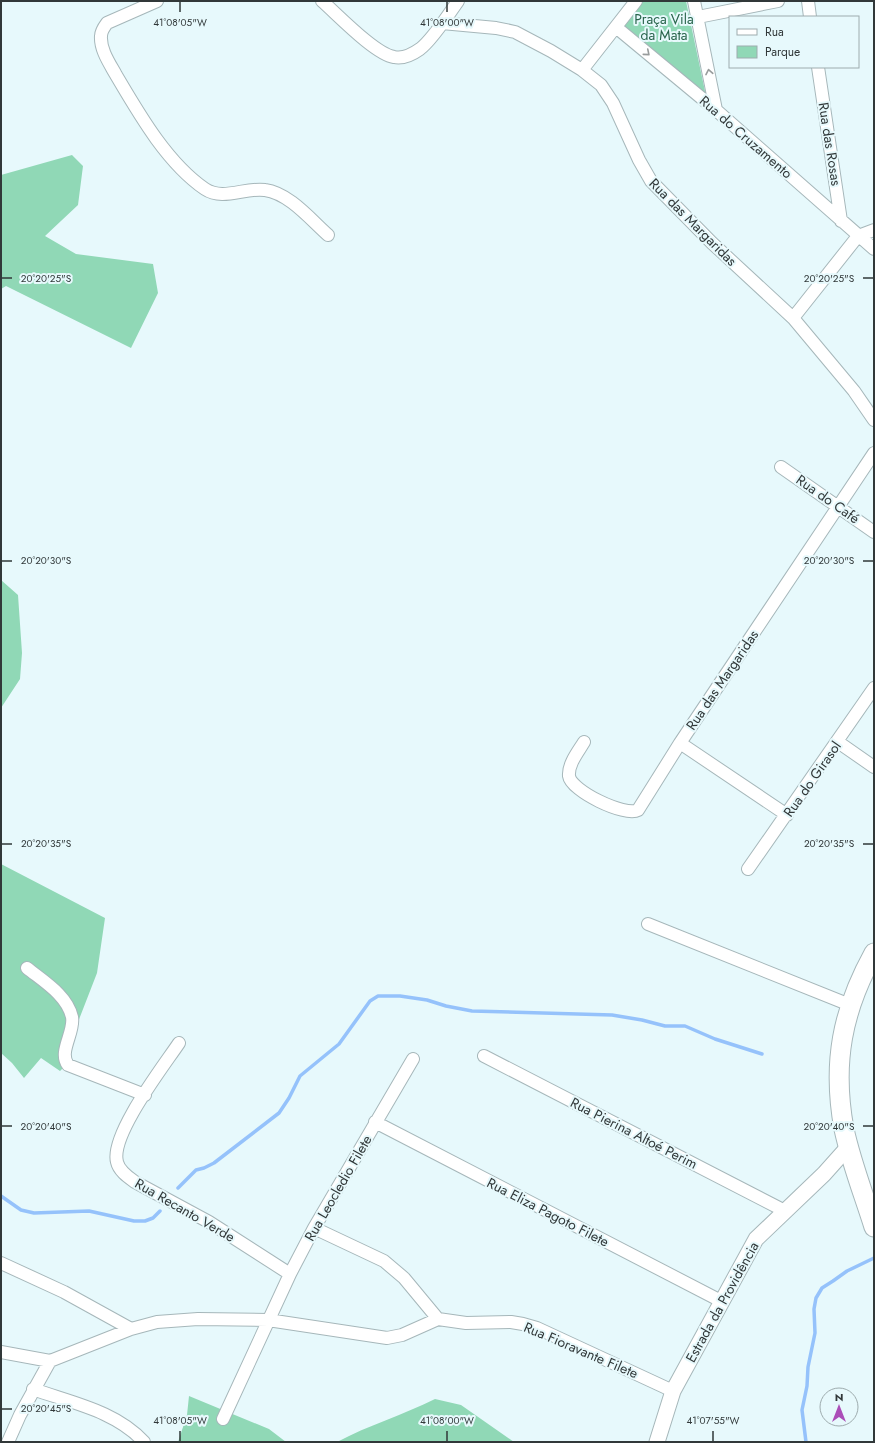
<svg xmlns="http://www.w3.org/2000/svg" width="875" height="1443" viewBox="0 0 875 1443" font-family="Jost,sans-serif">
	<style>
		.green { fill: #90d8b6 }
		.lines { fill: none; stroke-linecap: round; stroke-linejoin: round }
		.stream { stroke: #95c2fb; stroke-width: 3.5 }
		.minor-casing { stroke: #a6b7ba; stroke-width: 14 }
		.tertiary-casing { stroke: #a6b7ba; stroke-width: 17 }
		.primary-casing { stroke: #a6b7ba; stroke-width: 21 }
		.minor { stroke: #fff; stroke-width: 12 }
		.tertiary { stroke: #fff; stroke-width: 15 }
		.primary { stroke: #fff; stroke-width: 19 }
		.oneway { stroke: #989c9c }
		.ticks { fill: none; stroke: #313839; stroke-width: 1.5 }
		.labels { text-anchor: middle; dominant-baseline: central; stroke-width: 4; stroke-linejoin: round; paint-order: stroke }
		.park-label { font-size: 14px; fill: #28644b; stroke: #e7f9fc }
		.street-label { font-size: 14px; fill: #313839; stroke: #e7f9fc }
		.ticks-label { font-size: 10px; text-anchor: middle; fill: #313839; stroke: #e7f9fc; stroke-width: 4; stroke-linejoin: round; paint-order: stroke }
	</style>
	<rect width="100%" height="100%" fill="#e7f9fc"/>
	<path class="green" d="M642 1H686L706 96 623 27Z
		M72 155 83 166 78 205 45 236 76 254 153 264 158 293 131 348 6 286 1 289V175Z
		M1 580 18 595 22 653 20 679 1 708Z
		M1 864 105 918 97 973 66 1053 63 1068 60 1071 41 1058 24 1078 12 1063 1 1053Z
		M189 1396 269 1429 286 1442H178L187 1415Z
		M435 1399 461 1405 514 1442H337C369 1425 403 1415 435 1399Z"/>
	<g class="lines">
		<path class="stream" d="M178 1188 196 1170 204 1168 214 1163 279 1113 289 1098 300 1076 339 1044 370 1001 378 996H400L427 1000 446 1006 472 1011 612 1015 642 1020 665 1026H685L715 1039 762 1054
			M1 1196 21 1210 34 1213 89 1211 134 1221H145L153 1218 160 1211
			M806 1442 802 1410 807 1386 808 1367 815 1333 814 1309 816 1298 822 1288 833 1281 847 1271 874 1258"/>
		<defs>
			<path id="minor" d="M157 1 107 23C104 27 101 31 101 36 100 50 110 64 116 75 139 114 167 163 205 189 223 201 245 187 265 190 289 193 311 220 328 235
				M322 1C338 15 375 54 394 57 403 59 413 54 420 49 432 40 449 14 458 1
				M694 1 716 110
				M808 1 810 17
				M698 17 778 1
				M442 23 496 28 515 32 551 51 582 70 601 85 613 103 639 160 651 181 712 243 793 318 854 391 874 420
				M617 28 716 110 874 249
				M818 67 841 221
				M582 70 636 1
				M793 318 858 236 874 230
				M781 467 874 532
				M584 742C578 752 568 764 569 776 571 791 625 817 638 810L680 743 874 453
				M838 742 874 767
				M680 743 787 815
				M748 869 874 688
				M648 924 850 1005
				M27 968C43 981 67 995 72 1017 75 1032 58 1052 68 1065L145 1095
				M179 1043C163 1067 110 1135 117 1162 119 1171 128 1177 135 1182L209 1222 290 1274
				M484 1056 785 1211
				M375 1122 721 1301
				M314 1228 384 1261 404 1278 438 1319
				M1 1263 64 1292 131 1329
				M1 1352 50 1361 131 1329 157 1322 198 1319 268 1320 387 1338 402 1335 438 1319 466 1323 511 1322 523 1324 537 1328 673 1391
				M33 1389C72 1403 116 1411 144 1442
				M223 1419 290 1274 314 1228 413 1059
				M8 1442 20 1415 50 1361"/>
			<path id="tertiary" d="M657 1442 673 1391 756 1239 824 1174 849 1146"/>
			<path id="primary" d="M874 953C842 1011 832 1063 844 1129 851 1162 864 1195 874 1227"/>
		</defs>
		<use href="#minor" class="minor-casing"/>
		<use href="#tertiary" class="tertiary-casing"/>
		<use href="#primary" class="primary-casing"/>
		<use href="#minor" class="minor"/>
		<use href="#tertiary" class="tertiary"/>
		<use href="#primary" class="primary"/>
	</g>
	<defs><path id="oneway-chevron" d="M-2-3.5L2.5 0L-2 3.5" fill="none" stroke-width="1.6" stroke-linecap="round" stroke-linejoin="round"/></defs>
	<g class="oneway">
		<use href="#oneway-chevron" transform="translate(647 53) rotate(40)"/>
		<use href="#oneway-chevron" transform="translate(709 72) rotate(-101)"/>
	</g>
	<path class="ticks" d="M180 2V12M447 2V12M2 278H12M863 278H873M2 561H12M863 561H873M2 844H12M863 844H873M2 1126H12M863 1126H873M2 1409H12M180 1431V1441M447 1431V1441M713 1431V1441"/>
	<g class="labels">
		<g class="park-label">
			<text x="664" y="19">Praça Vila<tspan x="664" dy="16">da Mata</tspan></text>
		</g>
		<g class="street-label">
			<text transform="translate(746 137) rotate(41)">Rua do Cruzamento</text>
			<text transform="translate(830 144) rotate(81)">Rua das Rosas</text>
			<text transform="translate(693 222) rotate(45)">Rua das Margaridas</text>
			<text transform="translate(828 499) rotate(35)">Rua do Café</text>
			<text transform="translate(722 680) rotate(-56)">Rua das Margaridas</text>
			<text transform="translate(812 779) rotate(-55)">Rua do Girasol</text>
			<text transform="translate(634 1133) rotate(27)">Rua Pierina Altoé Perim</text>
			<text transform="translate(338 1188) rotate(-60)">Rua Leocledio Filete</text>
			<text transform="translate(185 1210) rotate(30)">Rua Recanto Verde</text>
			<text transform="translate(548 1212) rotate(27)">Rua Eliza Pagoto Filete</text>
			<text transform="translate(722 1302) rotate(-61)">Estrada da Providência</text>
			<text transform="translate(581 1350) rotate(23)">Rua Fioravante Filete</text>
		</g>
	</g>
	<g class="ticks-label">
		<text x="180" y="26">41°08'05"W</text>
		<text x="447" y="26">41°08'00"W</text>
		<text x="46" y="282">20°20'25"S</text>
		<text x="829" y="282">20°20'25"S</text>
		<text x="46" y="564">20°20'30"S</text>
		<text x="829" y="564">20°20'30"S</text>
		<text x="46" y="847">20°20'35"S</text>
		<text x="829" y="847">20°20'35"S</text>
		<text x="46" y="1130">20°20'40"S</text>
		<text x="829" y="1130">20°20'40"S</text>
		<text x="46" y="1412">20°20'45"S</text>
		<text x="180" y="1424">41°08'05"W</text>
		<text x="447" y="1424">41°08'00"W</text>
		<text x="713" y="1424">41°07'55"W</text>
	</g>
	<rect width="875" height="1443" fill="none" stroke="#313839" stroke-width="4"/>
	<rect x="729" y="16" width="130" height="52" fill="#e7f9fc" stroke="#9eacae"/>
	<rect x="737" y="29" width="20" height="6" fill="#ffffff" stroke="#9eacae"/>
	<text x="765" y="36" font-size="12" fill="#313839">Rua</text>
	<rect x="737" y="46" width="20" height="12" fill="#90d8b6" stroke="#9eacae"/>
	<text x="765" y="56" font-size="12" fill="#313839">Parque</text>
	<g transform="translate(839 1407)"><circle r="19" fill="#e7f9fc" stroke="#9eacae"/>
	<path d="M0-3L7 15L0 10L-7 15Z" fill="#ab4eb8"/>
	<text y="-6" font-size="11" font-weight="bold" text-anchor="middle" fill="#313839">N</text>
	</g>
</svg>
